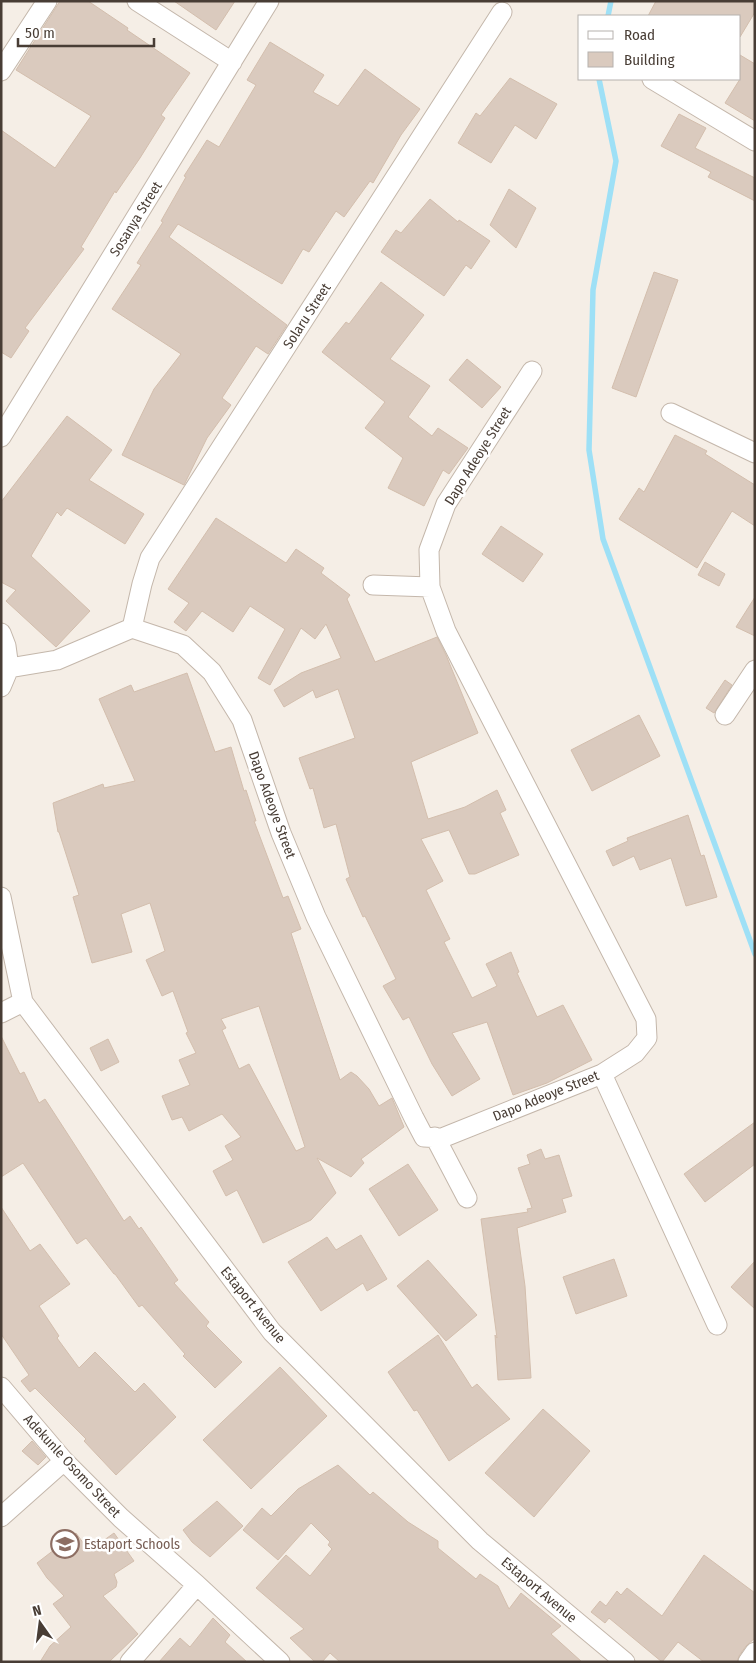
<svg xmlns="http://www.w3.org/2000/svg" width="756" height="1663" viewBox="0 0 756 1663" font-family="'Fira Sans Condensed',sans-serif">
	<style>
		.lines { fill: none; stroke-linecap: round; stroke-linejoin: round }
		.stream { stroke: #9ee0f6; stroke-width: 5.5 }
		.building { fill: #dacabe; stroke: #d3bead; fill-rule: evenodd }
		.minor-casing { stroke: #c4b7ab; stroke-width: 21 }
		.minor { stroke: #fff; stroke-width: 19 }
		.labels { text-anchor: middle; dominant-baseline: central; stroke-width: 5; stroke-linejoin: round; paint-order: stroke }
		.street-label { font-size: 14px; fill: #483d35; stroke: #fff }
		.education-label { font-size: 14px; fill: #785e54; stroke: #fff; text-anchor: start }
	</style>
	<rect width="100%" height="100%" fill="#f5eee6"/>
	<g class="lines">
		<path class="stream" d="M608 16 611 1
			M599 79 616 161 593 290 589 450 603 539 755 954"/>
	</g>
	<path class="building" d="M60 1H88L128 28 127 30 190 73 161 115 165 118 140 158 116 193 115 191 81 247 84 249 25 328 29 331 11 358 1 352V130L55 168 91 116 16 70Z
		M174 1H235L216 30Z
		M656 1H755V12L740 37V16H648Z
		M270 42 324 75 313 92 338 106 365 69 420 109 401 135 373 183 370 181 344 217 336 211 309 252 303 249 282 284 178 224 169 237 287 325 268 354 256 346 222 398 231 405 207 438 184 485 122 455 154 389 181 354 112 309 141 265 137 263 163 222 161 221 186 177 184 176 207 140 219 147 256 85 247 80Z
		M740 55 755 64V121L725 103 740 79Z
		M510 78 557 104 536 139 515 125 491 163 458 143 476 113 480 116Z
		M679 114 706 128 695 148 755 178V201L708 177 711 172 661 146Z
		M509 189 536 208 516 248 490 225Z
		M430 199 458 222 459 220 490 241 471 269 466 265 444 296 381 252 396 230 401 233Z
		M654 272 678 280 636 397 612 388Z
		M381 282 424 315 390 359 430 386 408 417 432 436 438 428 468 448 449 474 443 470 424 506 388 488 403 458 365 428 385 402 322 352 346 322 349 324Z
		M467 359 501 387 482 408 449 380Z
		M67 416 112 450 89 480 144 514 125 544 67 508 61 516 57 512 31 556 90 611 56 647 6 601 16 590 1 582V502Z
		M675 435 707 451 705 454 755 485V526L732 511 697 568 619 519 639 488 644 492Z
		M216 518 286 563 296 549 324 568 321 573 350 595 347 599 375 662 437 637 446 655 478 733 411 762 428 819 465 807 497 790 506 810 500 813 519 855 475 874H469L449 830 421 839 443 881 426 890 450 939 444 942 472 998 497 986 486 964 511 952 519 972 517 973 537 1017 563 1005 592 1060 547 1083 513 1095 487 1022 452 1033 480 1079 452 1096 432 1064 409 1017 403 1020 383 986 396 979 365 916 363 917 346 879 350 877 336 824 324 828 313 788 310 789 299 758 355 738 338 689 316 698 313 690 284 707 274 690 301 673 341 658 326 624 315 639 301 628 270 685 258 678 285 629 250 606 233 632 202 611 186 631 174 622 189 603 168 589Z
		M501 526 543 554 523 582 482 554Z
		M705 562 725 574 719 586 698 575Z
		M755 597V636L736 627Z
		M187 673 215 752 231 747 244 791 246 790 256 821H254L283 898 288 896 301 929 291 933 340 1080 351 1072 357 1076 369 1089 379 1106 392 1098 404 1127 361 1159 364 1163 351 1177 317 1158 336 1193 311 1220 263 1243 237 1190 226 1196 213 1171 233 1160 225 1146 241 1137 222 1114 189 1131 182 1117 172 1120 162 1096 190 1085 179 1060 196 1053 186 1033 188 1032 173 991 162 996 146 960 165 951 150 903 121 914 132 952 92 963 73 897 79 895 59 832H58L53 803 103 784 104 788 135 781 99 699 131 685 134 692ZM259 1006 305 1147 296 1151 249 1064 239 1069 222 1030 226 1028 221 1019Z
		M725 680 732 685 714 713 706 708Z
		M639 715 660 756 592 791 571 750Z
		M688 815 701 856 704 855 717 897 686 906 671 858 640 870 634 856 613 866 606 851 628 841 627 838Z
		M1 1036 20 1074 24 1072 39 1103 45 1099 124 1221 130 1216 139 1229 141 1227 178 1280 174 1283 209 1322 206 1326 242 1362 215 1388 183 1356 185 1354 142 1305 139 1307 115 1274H114L86 1238 77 1244 23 1163 1 1177Z
		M108 1039 119 1062 101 1071 90 1048Z
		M755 1122V1164L705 1202 684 1174Z
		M541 1149 545 1159 559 1155 572 1196 562 1199 566 1212 517 1228 525 1286 531 1378 498 1380 495 1335 497 1338 481 1219 528 1212 527 1209 532 1208 518 1168 530 1164 527 1155Z
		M408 1164 438 1210 399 1236 369 1189Z
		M1 1207 30 1251 40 1244 70 1284 39 1306 59 1336 57 1338 79 1368 95 1352 135 1392 144 1383 176 1417 116 1475 84 1441 86 1439 35 1388 30 1392 21 1381 29 1375 1 1334Z
		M361 1235 387 1279 367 1291 363 1283 321 1311 288 1262 327 1237 336 1250Z
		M614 1259 627 1296 576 1314 563 1277Z
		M428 1260 477 1315 446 1341 397 1286Z
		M755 1261V1309L731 1287Z
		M438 1335 472 1388 477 1384 510 1419 449 1461 417 1410 414 1411 388 1372Z
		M280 1367 327 1416 251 1489 203 1440Z
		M543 1409 590 1451 534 1517 485 1473Z
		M32 1441 46 1457 38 1465 22 1451Z
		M338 1465 370 1495 373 1492 408 1522 438 1541V1548L476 1579 480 1574 498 1586 509 1609 521 1593 561 1626 551 1634 582 1662H340L330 1653 322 1662H315L290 1638 304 1629 256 1588 286 1555 310 1576 332 1549 328 1545 330 1542 311 1523 278 1560 243 1530 262 1508 271 1516 298 1489Z
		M217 1501 243 1526 210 1557 192 1542 183 1530Z
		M76 1533 89 1551 114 1533 134 1561 114 1574 117 1582 116 1587 103 1596 138 1634 109 1662H40L50 1646 71 1627 53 1604 64 1596 47 1578 37 1563Z
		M704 1555 755 1593V1638L746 1646 739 1656 737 1662H704L678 1642 662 1662 609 1618 605 1623 591 1612 600 1601 606 1606 617 1591 621 1595 627 1588 662 1616Z
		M213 1618 230 1635 225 1642 247 1662H159L180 1638 190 1647Z"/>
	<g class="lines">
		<defs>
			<path id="minor" d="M137 1 232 62
				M1 71 47 1
				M652 79 755 141
				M671 413 755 453
				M1 437 269 1
				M373 585 430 587
				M132 628 142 584 150 558 502 12
				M1 633 6 646 9 668 1 687
				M9 668 57 660 132 628 183 645 212 672 242 720 281 833 316 917 414 1118 424 1137 442 1138 602 1074 635 1053 647 1038 646 1019 446 631 430 587 429 550 446 504 532 371
				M725 715 755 670
				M1 897 23 1002 272 1332 480 1541 625 1662
				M1 1013 23 1002
				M602 1074 717 1325
				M435 1137 467 1198
				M1 1387 64 1461 121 1518 197 1585 280 1662
				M1 1517 64 1461
				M130 1662 197 1585
				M748 1662 755 1652"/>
		</defs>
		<use href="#minor" class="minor-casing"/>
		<use href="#minor" class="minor"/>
	</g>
	<defs>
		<symbol id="school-ring" viewBox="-11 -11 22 22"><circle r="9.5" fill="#fff" stroke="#8d6e63" stroke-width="1.5"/><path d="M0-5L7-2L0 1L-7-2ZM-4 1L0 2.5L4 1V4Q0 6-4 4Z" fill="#8d6e63"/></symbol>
	</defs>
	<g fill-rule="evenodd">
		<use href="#school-ring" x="49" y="1528" width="32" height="32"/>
	</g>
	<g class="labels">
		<g class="street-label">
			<text transform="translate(136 219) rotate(-58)">Sosanya Street</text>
			<text transform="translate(307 316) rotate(-57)">Solaru Street</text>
			<text transform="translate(478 456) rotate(-58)">Dapo Adeoye Street</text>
			<text transform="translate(272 805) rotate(70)">Dapo Adeoye Street</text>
			<text transform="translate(546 1096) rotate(-22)">Dapo Adeoye Street</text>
			<text transform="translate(253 1305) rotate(51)">Estaport Avenue</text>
			<text transform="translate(72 1466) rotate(47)">Adekunle Osomo Street</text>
			<text transform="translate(539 1590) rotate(40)">Estaport Avenue</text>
		</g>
		<g class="education-label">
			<text x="84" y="1544">Estaport Schools</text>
		</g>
	</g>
	<rect width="756" height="1663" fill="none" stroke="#483d35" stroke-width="5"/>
	<rect x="578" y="15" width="162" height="65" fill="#ffffff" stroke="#b6b1ae"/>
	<rect x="588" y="31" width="25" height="8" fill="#ffffff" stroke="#b6b1ae"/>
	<text x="624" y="40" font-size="15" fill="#483d35">Road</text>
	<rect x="588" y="52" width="25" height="15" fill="#dacabe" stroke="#b6b1ae"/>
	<text x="624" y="65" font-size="15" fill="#483d35">Building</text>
	<g transform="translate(40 1623) rotate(346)" stroke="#ffffff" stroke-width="4" paint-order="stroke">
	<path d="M0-4L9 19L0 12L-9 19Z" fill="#483d35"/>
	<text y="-8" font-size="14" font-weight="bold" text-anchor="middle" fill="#483d35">N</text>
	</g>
	<path d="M18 38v8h136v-8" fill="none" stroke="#483d35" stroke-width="2.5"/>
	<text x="25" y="38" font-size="15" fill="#483d35" stroke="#ffffff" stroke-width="4" paint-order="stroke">50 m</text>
</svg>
